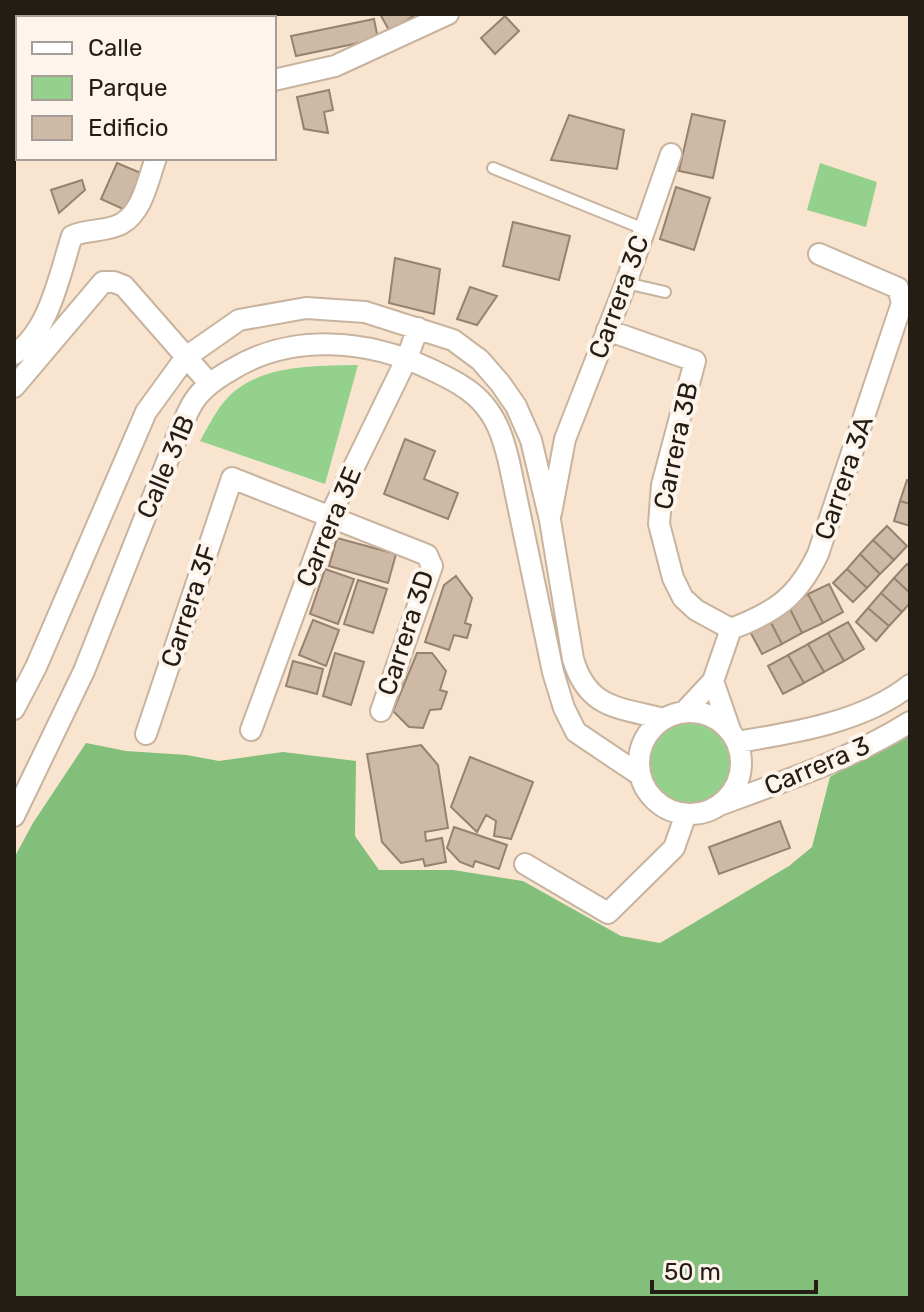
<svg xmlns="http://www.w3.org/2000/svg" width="924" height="1312" viewBox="0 0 924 1312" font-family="Rubik,sans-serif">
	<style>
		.green { fill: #93d18c }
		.forest { fill: #81bf7a }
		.building { fill: #cdb9a5; stroke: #95826f; stroke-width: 2 }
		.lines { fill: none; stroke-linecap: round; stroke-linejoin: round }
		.lane-casing { stroke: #c7b39e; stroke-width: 14 }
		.street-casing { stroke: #c7b39e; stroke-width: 24 }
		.lane { stroke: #fff; stroke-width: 10 }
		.street { stroke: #fff; stroke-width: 20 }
		.labels { text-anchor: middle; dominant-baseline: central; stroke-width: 8; stroke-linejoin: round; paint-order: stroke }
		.street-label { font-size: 26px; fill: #241d15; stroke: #fdf4ec }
	</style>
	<rect width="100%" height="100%" fill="#f9e5cf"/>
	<path class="green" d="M820 163 877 182 866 227 807 210Z
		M358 365 325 484 200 441C207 429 214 414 223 403 254 364 312 366 358 365Z
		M649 763a41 41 0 1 1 82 0a41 41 0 1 1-82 0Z"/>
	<path class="forest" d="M910 730V1298H14V858L33 823 86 743 126 751 187 755 219 761 283 752 356 761 355 836 379 870H453L523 881 621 936 660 943 789 866 812 847 830 777Z"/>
	<path class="building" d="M380 14H416L390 32Z
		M505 16 519 31 495 54 481 38Z
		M374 19 378 39 296 56 291 36Z
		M16 89 18 90V130L14 129Z
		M329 90 333 110 324 112 328 133 304 129 297 97Z
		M692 114 725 121 713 178 679 171Z
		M569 115 624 130 617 169 551 160Z
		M117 163 141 173 125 210 101 199Z
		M82 180 85 190 59 213 51 190Z
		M676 187 710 198 694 250 660 239Z
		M513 222 570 236 559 280 503 266Z
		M395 258 440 269 434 314 389 303Z
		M470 287 497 296 477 325 457 319Z
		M405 439 435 451 424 479 458 493 448 519 384 494Z
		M907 480 910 481V504L900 501Z
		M900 501 910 504V526L894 521Z
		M887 526 907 546 894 560 873 540Z
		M337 538 396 554 388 583 329 566Z
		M873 540 894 560 880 574 860 554Z
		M860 554 880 574 867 588 847 569Z
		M907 564 910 567V593L894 578Z
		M325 569 354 579 338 624 310 614Z
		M847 569 867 588 853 602 833 583Z
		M456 576 472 598 465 623 471 625 467 638 454 635 449 650 425 642 444 585Z
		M894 578 910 593V603L902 612 881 593Z
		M358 580 387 589 373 633 344 624Z
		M829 584 843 612 823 623 808 594Z
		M881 593 902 612 889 626 868 608Z
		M808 594 823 623 802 633 788 605Z
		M788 605 802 633 782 644 767 615Z
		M868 608 889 626 876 641 856 622Z
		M767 615 782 644 762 654 747 626Z
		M313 620 339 630 326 666 299 655Z
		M848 622 864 649 844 661 828 633Z
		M828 633 844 661 824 672 808 644Z
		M808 644 824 672 804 683 788 655Z
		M335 653 364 662 351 705 323 696Z
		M417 653H432L446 671 440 690 447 692 441 709 430 710 423 728 409 727 393 711Z
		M788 655 804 683 783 694 768 666Z
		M293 661 323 669 317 694 286 686Z
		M421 745 438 765 448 828 425 832 426 841 442 838 446 862 425 866 423 859 401 863 382 842 367 754Z
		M470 757 533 782 511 839 494 836 496 821 486 815 477 832 451 807Z
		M780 821 790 848 719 874 709 847Z
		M454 827 507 845 499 869 475 861 473 867 460 862 447 848Z"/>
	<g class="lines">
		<defs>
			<path id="lane" d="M493 168 644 229
				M626 283 665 292"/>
			<path id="street" d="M274 80 335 66 448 14
				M607 330 695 361 662 485 659 524 673 578 683 598 696 610 731 629
				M14 354C49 333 60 273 72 236 87 229 106 232 121 224 143 212 148 179 156 158
				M14 387 103 282H114L124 286 209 383
				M551 513 565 439 626 283 671 154
				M731 629C775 612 797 598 818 554L902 303 898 288 819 254
				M713 681 730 730
				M14 709 36 667 146 412 186 357 239 320 306 308 365 312 453 340 480 360 500 383 516 406 531 440 550 520 573 659C588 709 618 707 663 719
				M685 711 713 681 731 629
				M639 763a51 51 0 1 1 102 0a51 51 0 1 1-102 0Z
				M251 730 329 518 407 358 418 328
				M146 734 232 478 427 555 432 566 381 711
				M737 742C793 733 864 722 910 685
				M722 804C785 781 853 758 910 722
				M14 816 84 671 180 429C185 420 188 410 194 401 203 387 217 378 231 370 291 333 367 339 430 369 449 378 472 389 485 406 499 423 504 442 509 462L553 672 564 708 576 732 640 775
				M525 864 608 913 674 848 686 814"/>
		</defs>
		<use href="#lane" class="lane-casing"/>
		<use href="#street" class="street-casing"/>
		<use href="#lane" class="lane"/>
		<use href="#street" class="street"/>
	</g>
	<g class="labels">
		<g class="street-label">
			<text transform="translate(619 297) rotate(-70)">Carrera 3C</text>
			<text transform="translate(676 446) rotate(-78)">Carrera 3B</text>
			<text transform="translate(166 467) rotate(-67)">Calle 31B</text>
			<text transform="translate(844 478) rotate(-71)">Carrera 3A</text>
			<text transform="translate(329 527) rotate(-67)">Carrera 3E</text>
			<text transform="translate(189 606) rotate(-72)">Carrera 3F</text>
			<text transform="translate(406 633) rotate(-72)">Carrera 3D</text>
			<text transform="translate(817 766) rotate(-23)">Carrera 3</text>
		</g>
	</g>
	<rect width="924" height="1312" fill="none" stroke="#241d15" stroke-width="32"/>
	<rect x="16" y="16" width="260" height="144" fill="#fdf4ec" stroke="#a69e96" stroke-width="2"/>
	<rect x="32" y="42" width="40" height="12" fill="#ffffff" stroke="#a69e96" stroke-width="2"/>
	<text x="88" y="56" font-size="24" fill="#241d15">Calle</text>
	<rect x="32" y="76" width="40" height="24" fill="#93d18c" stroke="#a69e96" stroke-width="2"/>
	<text x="88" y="96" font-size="24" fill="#241d15">Parque</text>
	<rect x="32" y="116" width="40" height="24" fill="#cdb9a5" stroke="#a69e96" stroke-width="2"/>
	<text x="88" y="136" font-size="24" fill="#241d15">Edificio</text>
	<path d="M652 1280v12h164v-12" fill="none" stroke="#241d15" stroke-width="4"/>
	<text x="664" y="1280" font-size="24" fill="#241d15" stroke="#fdf4ec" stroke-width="6" paint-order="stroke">50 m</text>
</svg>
